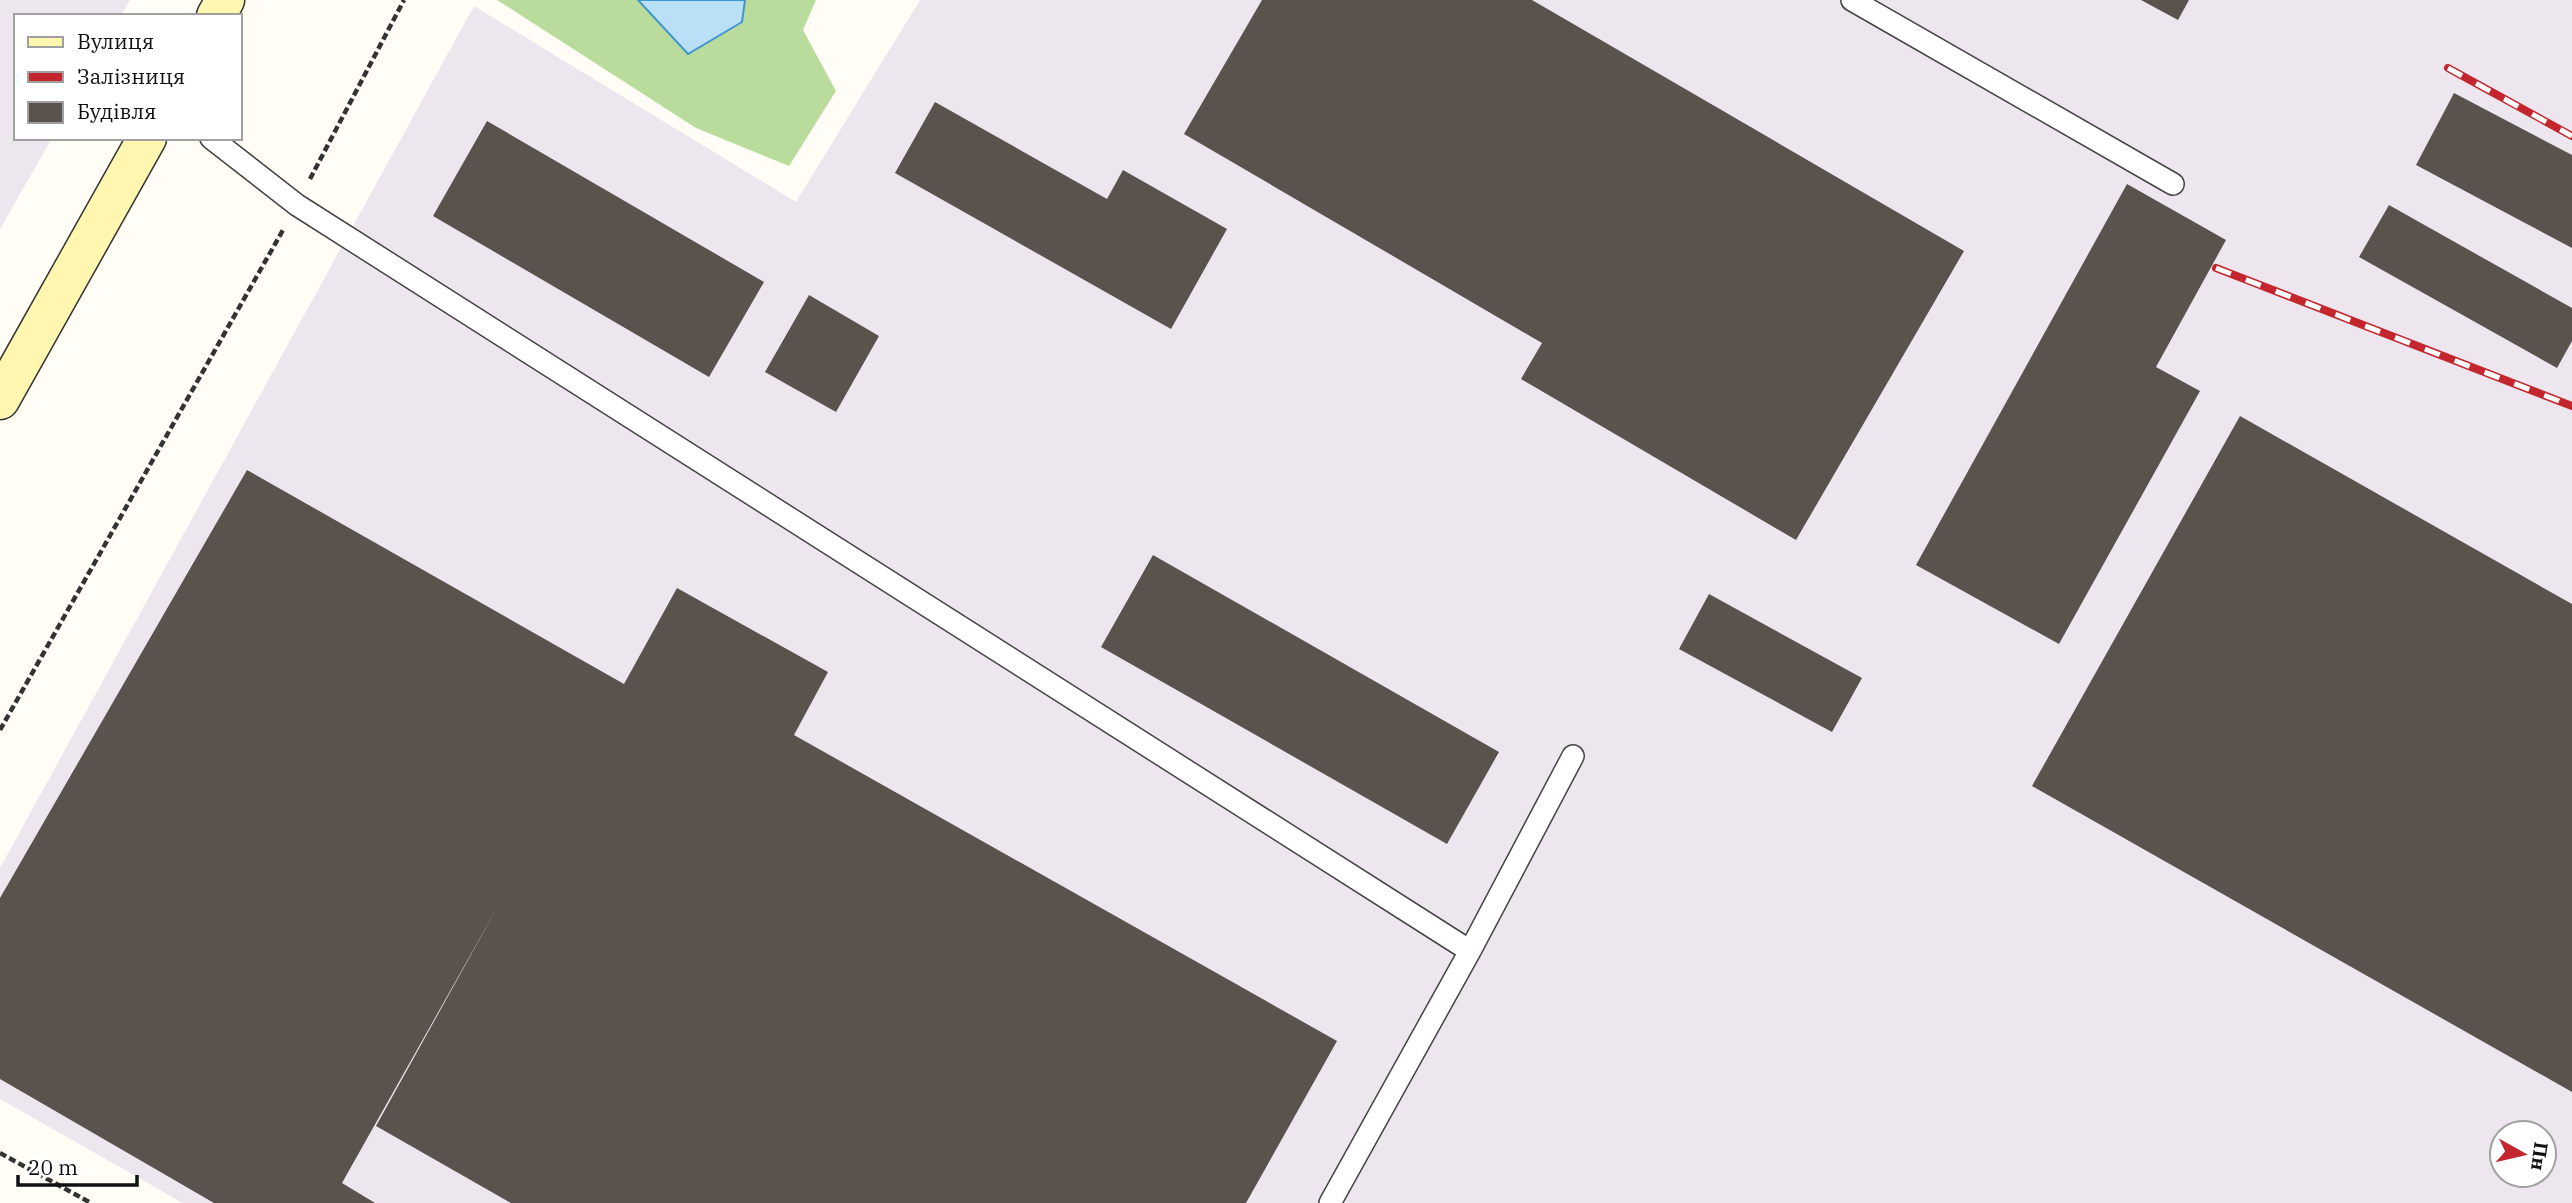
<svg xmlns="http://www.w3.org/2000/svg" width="2572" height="1203" viewBox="0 0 2572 1203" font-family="'IBM Plex Serif',serif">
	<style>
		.industrial { fill: #eee6ef; fill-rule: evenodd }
		.forest { fill: #b9dc9c }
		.water { fill: #b9e0f7; stroke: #3f96cf; stroke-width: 2 }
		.building { fill: #5a524d }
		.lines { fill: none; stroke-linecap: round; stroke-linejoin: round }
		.lane-casing { stroke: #444; stroke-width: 24 }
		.secondary-casing { stroke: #333; stroke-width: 41 }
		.path { stroke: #333; stroke-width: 4.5; stroke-dasharray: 7 3.5; stroke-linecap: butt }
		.lane { stroke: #fff; stroke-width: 21 }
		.secondary { stroke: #fff6b0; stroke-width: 38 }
		.rail-casing { stroke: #c4262e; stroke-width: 8 }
		.rail { stroke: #fff; stroke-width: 5; stroke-dasharray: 16; stroke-linecap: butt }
	</style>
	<rect width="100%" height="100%" fill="#fffdf5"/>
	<path class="industrial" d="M0 0H130L121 16H16V138H52L0 229Z
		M920 0H2572V1203H183L0 1099V868L474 6 796 202ZM2502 1133H2544V1175H2502Z"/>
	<path class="forest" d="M497 0H638L688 54 742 22 745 0H816L803 30 836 91 789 166 696 128Z"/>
	<path class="water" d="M638 0H745L742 22 688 54Z"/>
	<path class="building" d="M1262 0H1532L1964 251 1796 540 1521 379 1542 343 1184 134Z
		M2141 0H2189L2178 20Z
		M2454 93 2572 155V248L2416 165Z
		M935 102 1107 199 1123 170 1227 229 1171 329 895 173Z
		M487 121 764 282 709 377 433 216Z
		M2127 184 2226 240 2156 367 2200 391 2059 644 1916 565Z
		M2389 205 2572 308V341L2557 368 2359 257Z
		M809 295 879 336 836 412 765 372Z
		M2240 416 2572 604V1092L2032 786Z
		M247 470 624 684 677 588 828 672 794 735 1337 1041 1246 1203H511L376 1126 498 906 342 1183 375 1203H214L0 1079V898Z
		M1153 555 1499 752 1447 844 1101 647Z
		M1709 594 1862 678 1832 732 1679 649Z"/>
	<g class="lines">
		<defs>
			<path id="lane" d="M1852 0 2173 184
				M211 138 297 205 1470 951
				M1330 1203 1470 951 1573 756"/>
			<path id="secondary" d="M216 16 225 0
				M0 400 147 138"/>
		</defs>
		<use href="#lane" class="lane-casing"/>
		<use href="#secondary" class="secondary-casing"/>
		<path class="path" d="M310 179 404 0
			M0 730 283 230
			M0 1153 91 1203"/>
		<use href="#lane" class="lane"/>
		<use href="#secondary" class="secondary"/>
		<defs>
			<path id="rail" d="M2448 68 2572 136
				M2216 268 2572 406"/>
		</defs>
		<use href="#rail" class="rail-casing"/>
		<use href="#rail" class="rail"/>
	</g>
	<rect x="14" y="14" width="228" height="126" fill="#ffffff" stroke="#a0a0a0" stroke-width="2"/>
	<rect x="28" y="37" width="35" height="10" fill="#fff6b0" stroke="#a0a0a0" stroke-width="2"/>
	<text x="77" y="49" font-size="21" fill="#111111">Вулиця</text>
	<rect x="28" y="72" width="35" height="10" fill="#c4262e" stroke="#a0a0a0" stroke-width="2"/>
	<text x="77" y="84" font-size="21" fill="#111111">Залізниця</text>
	<rect x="28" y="102" width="35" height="21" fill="#5a524d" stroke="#a0a0a0" stroke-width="2"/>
	<text x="77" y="119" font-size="21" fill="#111111">Будівля</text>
	<g transform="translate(2523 1154) rotate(98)"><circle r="33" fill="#ffffff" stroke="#a0a0a0" stroke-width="2"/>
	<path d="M0-5L12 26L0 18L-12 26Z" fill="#c4262e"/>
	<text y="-10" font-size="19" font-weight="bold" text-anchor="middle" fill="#111111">Пн</text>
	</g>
	<path d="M18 1175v10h119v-10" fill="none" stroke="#111111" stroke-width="3.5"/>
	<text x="28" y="1175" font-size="21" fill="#111111" stroke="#ffffff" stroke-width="5" paint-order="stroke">20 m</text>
</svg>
